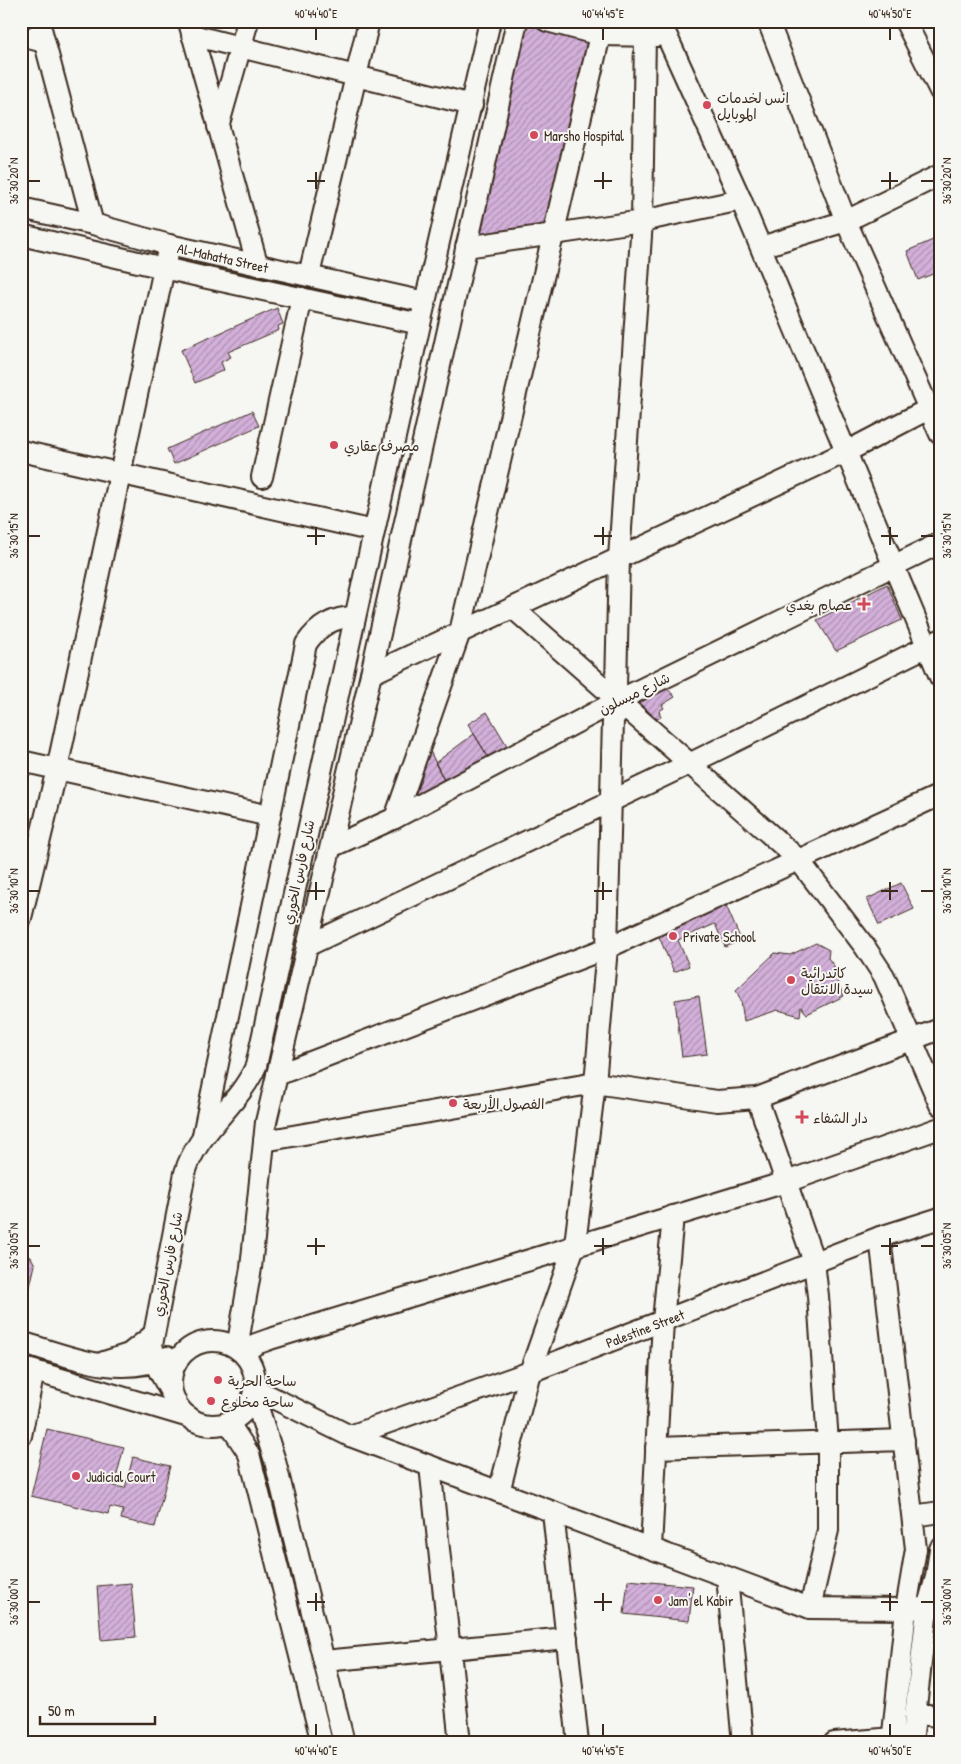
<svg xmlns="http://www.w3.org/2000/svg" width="961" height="1764" viewBox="0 0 961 1764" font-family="'Patrick Hand','Playpen Sans Arabic',sans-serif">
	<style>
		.building { fill: url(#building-hatch); stroke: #3b2a1e }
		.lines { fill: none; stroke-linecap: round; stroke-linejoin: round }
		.minor-casing { stroke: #3b2a1e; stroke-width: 24 }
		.minor { stroke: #f6f6f2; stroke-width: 20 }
		.ticks { fill: none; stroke: #3b2a1e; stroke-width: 2 }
		.poi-dot { fill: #d1495b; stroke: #f6f6f2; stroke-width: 2 }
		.labels { text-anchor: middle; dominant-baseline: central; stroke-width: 4; stroke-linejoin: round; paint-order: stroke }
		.poi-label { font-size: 14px; fill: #3b2a1e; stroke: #f6f6f2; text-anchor: start }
		.street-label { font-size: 14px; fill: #3b2a1e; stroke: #f6f6f2 }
		.neatline { fill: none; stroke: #3b2a1e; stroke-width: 2 }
		.ticks-label { font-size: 12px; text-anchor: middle; fill: #3b2a1e }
	</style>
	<defs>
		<pattern id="building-hatch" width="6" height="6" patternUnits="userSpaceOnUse" patternTransform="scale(1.25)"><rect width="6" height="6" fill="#d3b0da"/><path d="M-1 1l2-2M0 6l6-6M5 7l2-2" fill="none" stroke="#ac8fb0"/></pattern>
	</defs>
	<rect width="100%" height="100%" fill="#f6f6f2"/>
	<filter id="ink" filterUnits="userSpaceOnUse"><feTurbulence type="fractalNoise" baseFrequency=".02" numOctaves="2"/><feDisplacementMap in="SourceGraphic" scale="10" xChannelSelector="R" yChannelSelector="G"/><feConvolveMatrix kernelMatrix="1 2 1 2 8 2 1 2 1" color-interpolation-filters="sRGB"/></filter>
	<g filter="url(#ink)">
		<path class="building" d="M517 21H547L600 35 553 234 466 247Z
			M940 237V271L918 280 907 251Z
			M277 308 283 324 278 326 279 330 228 352 231 357 221 362 224 370 195 383 181 350Z
			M252 411 259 426 174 464 167 449Z
			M887 584 902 620 836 651 817 620Z
			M665 686 675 697 662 705 664 708 659 711 661 717 657 719 637 701Z
			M487 712 509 749 490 760 468 724Z
			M474 734 490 760 446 784 435 763Z
			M428 747 446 784 404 804Z
			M901 883 914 909 879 925 867 899Z
			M725 903 741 940 725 947 715 924 678 940 689 966 674 972 657 932Z
			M816 943 829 950 828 958 834 966 838 984 844 996 807 1014 801 1007 800 1016 778 1010 744 1021 741 1001 736 990 775 953 790 955Z
			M699 996 707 1054 682 1057 675 1000Z
			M21 1255 31 1257 35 1265 26 1303 21 1307Z
			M47 1429 124 1447 114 1486 125 1488 133 1457 170 1466 155 1527 121 1519 123 1510 110 1507 108 1514 31 1496Z
			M628 1580 693 1586 689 1621 624 1614Z
			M131 1583 136 1637 101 1640 97 1586Z"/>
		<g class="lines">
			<defs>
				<g id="minor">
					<path d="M39 21 93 224"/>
					<path d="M547 21 600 35 658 36"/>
					<path d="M660 21 741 200 940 677"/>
					<path d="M768 21 846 221 940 434"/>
					<path d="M905 21 940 91"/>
					<path d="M190 26 257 263"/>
					<path d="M192 35 472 105"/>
					<path d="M21 36 44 42"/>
					<path d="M218 127 248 21"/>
					<path id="s1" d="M21 208 93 224 169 245 425 302"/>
					<path d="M21 235 203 277 420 324"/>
					<path d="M466 247 642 221 741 200"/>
					<path d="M761 247 846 221 940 175"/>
					<path d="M309 275 369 21"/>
					<path d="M21 451 374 531"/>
					<path d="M262 477 302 298"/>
					<path d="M513 608 798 859 865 947 884 976 940 1105"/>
					<path d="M371 674 846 452 940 403"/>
					<path d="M612 695 616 687 619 558 642 221 645 36"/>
					<path d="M21 761 270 816"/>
					<path d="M395 818 460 632 600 35"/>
					<path d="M331 847 395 818 619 700 940 543"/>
					<path d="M21 918 57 769 169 245"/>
					<path d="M307 946 689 764 940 640"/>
					<path d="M277 1075 607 948 940 795"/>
					<path d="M757 1098 814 1262 818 1296 828 1443V1530L810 1608"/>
					<path d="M203 1135 306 644C318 626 333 617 355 617"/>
					<path d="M264 1141 595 1083 717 1101 757 1098 940 1029"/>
					<path d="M880 1237 916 1549 906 1609 892 1743"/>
					<circle cx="213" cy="1383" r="42"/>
					<path d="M21 1342C68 1356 119 1379 167 1357"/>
					<path d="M237 1348 251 1268 266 1122 371 674 517 21"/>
					<path d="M243 1353 256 1344 270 1339 786 1182 940 1128"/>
					<path d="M104 1362 129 1354 153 1335"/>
					<path d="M21 1367 189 1417"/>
					<path d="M255 1389 350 1436 810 1608 906 1609 940 1607"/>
					<path d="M254 1395 275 1461 344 1743"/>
					<path d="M175 1400 159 1371 152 1345 185 1173C197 1131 239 1105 256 1066L420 324 490 21"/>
					<path d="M228 1422 249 1454 322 1743"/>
					<path d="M21 1436 34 1371"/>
					<path id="s2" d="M350 1436 530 1372 880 1237 940 1218"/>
					<path d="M656 1448 904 1440"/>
					<path d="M430 1466 460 1743"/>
					<path d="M499 1492 530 1372 575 1244 595 1083 607 948 613 720 616 714 626 707"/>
					<path d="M553 1512 578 1743"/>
					<path d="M913 1516 940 1512"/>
					<path d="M651 1548 663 1321 673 1216"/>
					<path d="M727 1577 743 1743"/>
					<path d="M324 1661 567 1638"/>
					<path d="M915 1714 940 1716"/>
					<path d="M834 1743 905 1737"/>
					<path d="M912 1743 927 1609 936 1577 940 1549"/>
				</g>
			</defs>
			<use href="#minor" class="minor-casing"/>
			<use href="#minor" class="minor"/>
		</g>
	</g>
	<path class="ticks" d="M316 28V40M603 28V40M890 28V40M316 172V189M603 172V189M890 172V189M28 181H40M307 181H325M594 181H612M881 181H898M921 181H934M316 527V545M603 527V545M890 527V545M28 536H40M307 536H325M594 536H612M881 536H898M921 536H934M316 882V900M603 882V900M890 882V900M28 891H40M307 891H325M594 891H612M881 891H898M921 891H934M316 1238V1255M603 1238V1255M890 1238V1255M28 1246H40M307 1246H325M594 1246H612M881 1246H898M921 1246H934M316 1593V1611M603 1593V1611M890 1593V1611M28 1602H40M307 1602H325M594 1602H612M881 1602H898M921 1602H934M316 1724V1736M603 1724V1736M890 1724V1736"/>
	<g class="poi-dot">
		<circle cx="707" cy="105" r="5"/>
		<circle cx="534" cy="135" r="5"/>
		<circle cx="334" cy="445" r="5"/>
		<path d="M861.5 596.5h5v5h5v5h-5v5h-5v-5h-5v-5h5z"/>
		<circle cx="673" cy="936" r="5"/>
		<circle cx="791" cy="980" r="5"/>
		<circle cx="453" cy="1103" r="5"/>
		<path d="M799.5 1109.5h5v5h5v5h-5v5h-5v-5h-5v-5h5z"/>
		<circle cx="218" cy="1380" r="5"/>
		<circle cx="211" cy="1401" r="5"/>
		<circle cx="76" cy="1476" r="5"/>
		<circle cx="658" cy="1600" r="5"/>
	</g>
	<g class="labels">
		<g class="poi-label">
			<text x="717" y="97">انس لخدمات<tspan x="717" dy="16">الموبايل</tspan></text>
			<text x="544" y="135">Marsho Hospital</text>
			<text x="344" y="445">مصرف عقاري</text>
			<text x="853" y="604" text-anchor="end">عصام بغدي</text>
			<text x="683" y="936">Private School</text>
			<text x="801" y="972">كاتدرائية<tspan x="801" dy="16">سيدة الانتقال</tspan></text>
			<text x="463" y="1103">الفصول الأربعة</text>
			<text x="813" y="1117">دار الشفاء</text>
			<text x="228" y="1380">ساحة الحرية</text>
			<text x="221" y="1401">ساحة مخلوع</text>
			<text x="86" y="1476">Judicial Court</text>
			<text x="668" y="1600">Jam' el Kabir</text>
		</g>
		<g class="street-label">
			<text stroke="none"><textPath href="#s1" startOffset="208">Al-Mahatta Street</textPath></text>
			<text transform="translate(634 693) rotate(-26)">شارع ميسلون</text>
			<text transform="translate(298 872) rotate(-78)">شارع فارس الخوري</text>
			<text transform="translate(167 1264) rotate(-79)">شارع فارس الخوري</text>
			<text stroke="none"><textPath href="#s2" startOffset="314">Palestine Street</textPath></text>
		</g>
	</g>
	<rect width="961" height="1764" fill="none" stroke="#f6f6f2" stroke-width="55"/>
	<path d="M40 1716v8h115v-8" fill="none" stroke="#3b2a1e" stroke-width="2.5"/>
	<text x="48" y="1716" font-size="15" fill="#3b2a1e" stroke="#f6f6f2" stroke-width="4" paint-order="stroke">50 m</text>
	<rect x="28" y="28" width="906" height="1708" class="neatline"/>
	<g class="ticks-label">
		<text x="316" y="18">40°44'40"E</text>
		<text x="603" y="18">40°44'45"E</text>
		<text x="890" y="18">40°44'50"E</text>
		<text transform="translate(14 181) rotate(-90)" y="4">36°30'20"N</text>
		<text transform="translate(947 181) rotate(-90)" y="4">36°30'20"N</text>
		<text transform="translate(14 536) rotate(-90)" y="4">36°30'15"N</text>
		<text transform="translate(947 536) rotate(-90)" y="4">36°30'15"N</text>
		<text transform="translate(14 891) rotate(-90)" y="4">36°30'10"N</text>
		<text transform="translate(947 891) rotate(-90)" y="4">36°30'10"N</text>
		<text transform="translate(14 1246) rotate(-90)" y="4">36°30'05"N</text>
		<text transform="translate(947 1246) rotate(-90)" y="4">36°30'05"N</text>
		<text transform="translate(14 1602) rotate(-90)" y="4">36°30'00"N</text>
		<text transform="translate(947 1602) rotate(-90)" y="4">36°30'00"N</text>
		<text x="316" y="1755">40°44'40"E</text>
		<text x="603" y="1755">40°44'45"E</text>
		<text x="890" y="1755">40°44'50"E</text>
	</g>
</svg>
